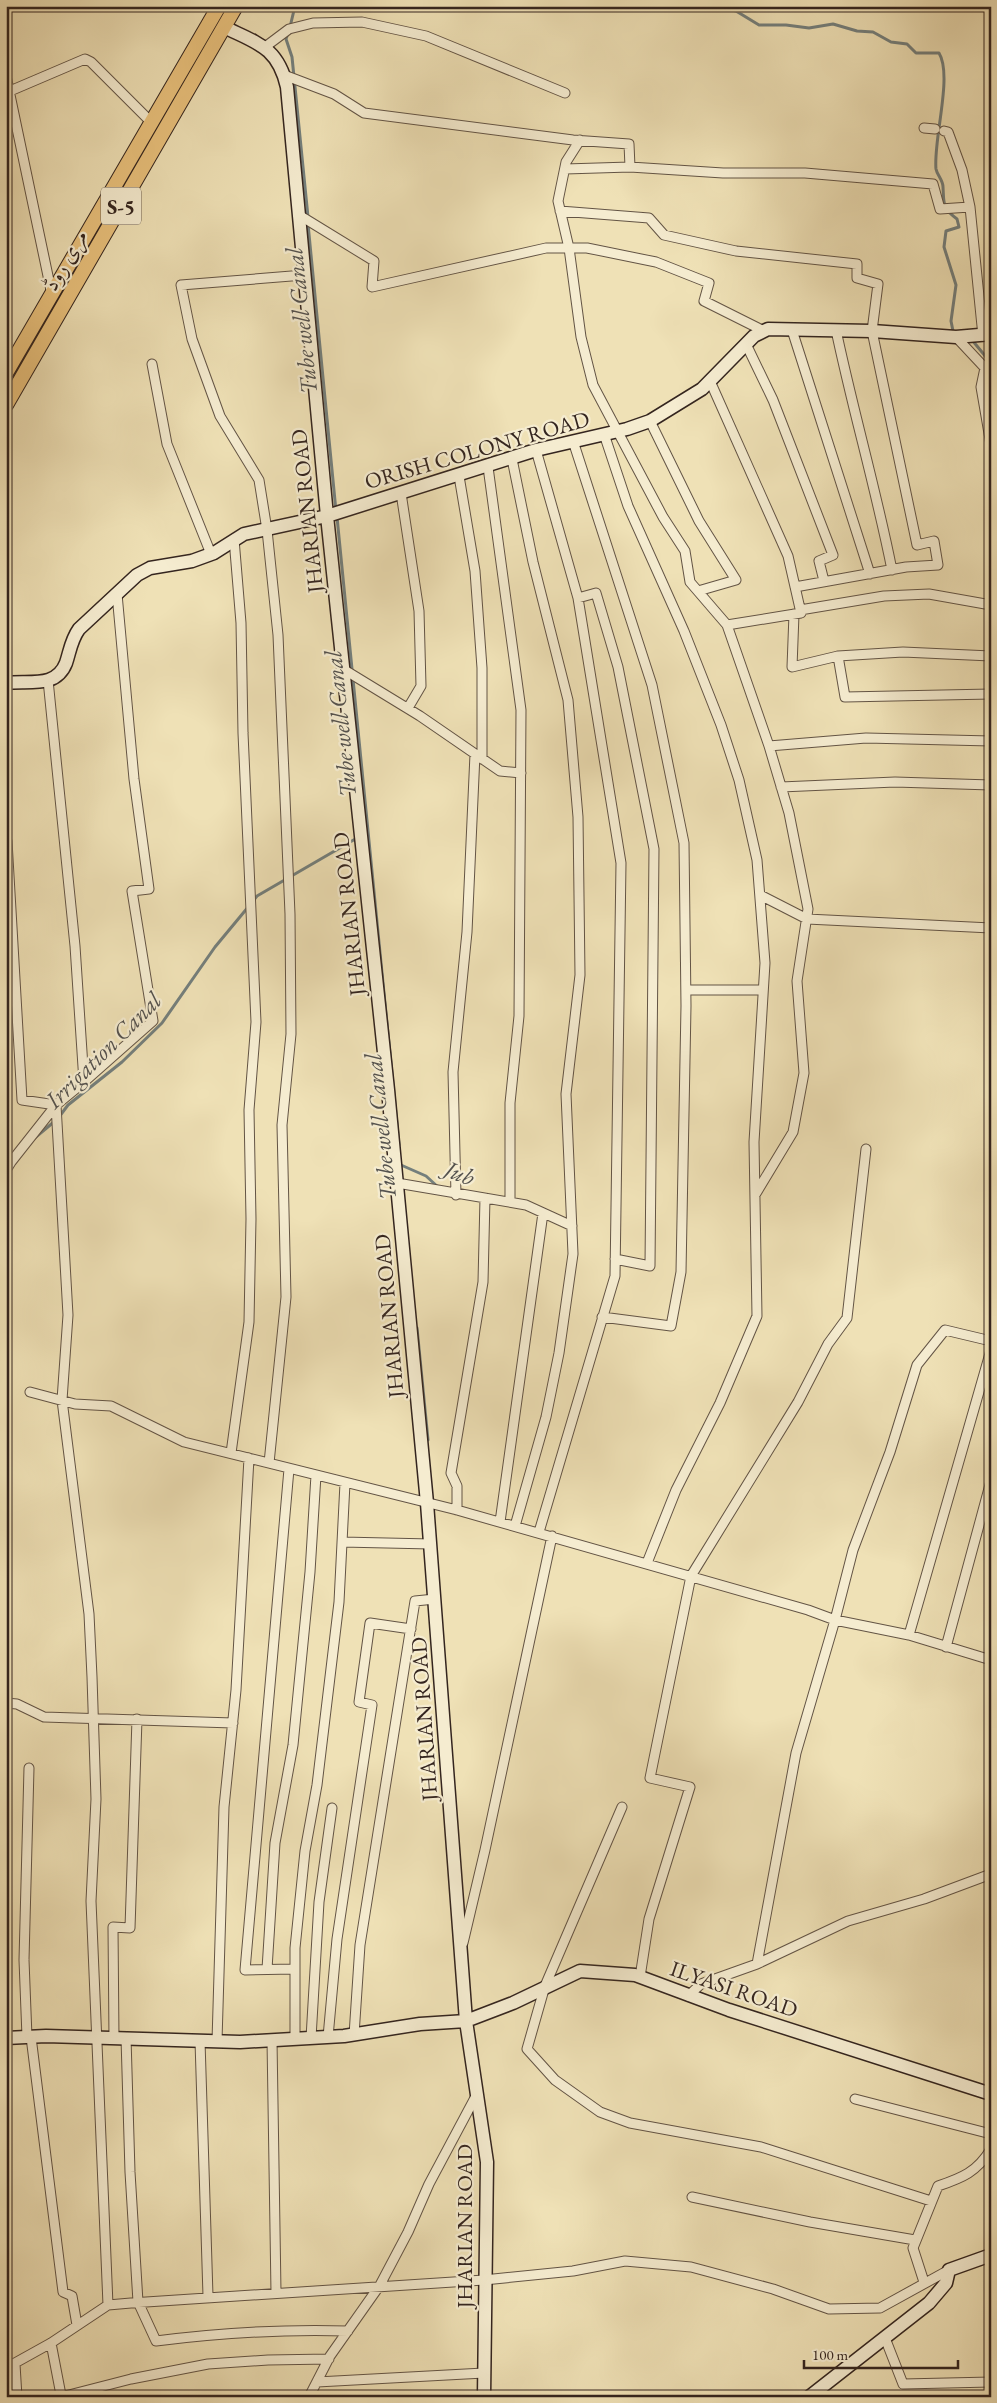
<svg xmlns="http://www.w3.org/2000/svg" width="997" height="2403" viewBox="0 0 997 2403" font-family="'EB Garamond',Amiri,serif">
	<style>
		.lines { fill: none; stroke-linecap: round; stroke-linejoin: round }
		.stream { stroke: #747f7c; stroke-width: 3 }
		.street-casing { stroke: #635445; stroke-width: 11 }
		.secondary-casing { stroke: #34251f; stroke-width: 15 }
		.primary-casing { stroke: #34251f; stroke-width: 16 }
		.street { stroke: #f5ecd0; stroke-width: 9 }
		.secondary { stroke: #f5ecd0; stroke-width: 12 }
		.primary { stroke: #e8c07b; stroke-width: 14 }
		.labels { text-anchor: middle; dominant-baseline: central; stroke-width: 4.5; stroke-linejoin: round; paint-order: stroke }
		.shield { fill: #f5ecd0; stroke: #6e6154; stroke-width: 1 }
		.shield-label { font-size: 21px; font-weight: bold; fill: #34251f }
		.street-label { font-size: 22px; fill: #34251f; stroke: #f5ecd0 }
		.water-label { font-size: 24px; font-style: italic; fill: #54524e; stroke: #f5ecd0 }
	</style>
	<rect width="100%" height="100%" fill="#efe1b6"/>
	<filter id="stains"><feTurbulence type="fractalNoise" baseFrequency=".004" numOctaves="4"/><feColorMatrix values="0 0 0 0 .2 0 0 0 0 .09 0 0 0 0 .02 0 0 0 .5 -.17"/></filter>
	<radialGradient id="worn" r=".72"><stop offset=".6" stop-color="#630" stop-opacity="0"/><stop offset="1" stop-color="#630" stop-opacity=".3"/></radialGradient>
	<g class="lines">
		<path class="stream" d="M715 6 736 11 759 25H786L809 28 833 24 857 31 873 32 891 42 907 44 916 53H939C953 76 933 140 936 169 937 175 943 180 943 187 944 204 942 208 957 219L959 227 946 231 944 247 956 285 951 321 953 331 956 332
			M290 27 295 6
			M288 33 286 39 292 57 308 217
			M308 224 336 511
			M972 340 991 363
			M337 517 399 1145
			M253 901 257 896 357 838
			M59 1117 68 1105 122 1062 162 1023 215 947 249 906
			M31 1141 55 1121
			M401 1165 426 1176 438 1187
			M417 1328 428 1440"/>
		<defs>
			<path id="street" d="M265 47 289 29 313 23 362 22 426 36 565 93
				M284 75 334 94 364 113 573 140 629 144 630 167 723 173H805L933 184 940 209 970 207
				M6 76 52 295
				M10 91 85 59 91 62 152 123
				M924 128 935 129
				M944 131 948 132 962 170 970 207 983 336
				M580 140 566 162 558 201 569 248 581 337 593 385 663 517 685 551 690 582 727 625 769 746 789 813 808 909 797 981 804 1073 793 1132 755 1195
				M565 169 630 167
				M560 211 649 218 664 235 736 251 857 264V278L878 284 872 331 917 545 934 541 938 565 906 567 795 587
				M299 215 374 261 372 287 546 248H587L656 262 709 283 704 301 764 331
				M792 330 870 574
				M836 330C853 411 876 489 892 570
				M956 337 985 368 981 387 991 445
				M746 344 773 400 833 555 819 561 824 581
				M152 364 167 444 211 554
				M710 381 788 556 801 613 727 625
				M650 421 699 521 736 580 698 591
				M604 434 628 506 684 631 721 725 739 780 757 860 765 963 754 1142 757 1316 720 1403 676 1490 647 1563
				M573 441 652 685 684 843 686 1006 681 1272 671 1326 602 1317
				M536 450 578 598 621 863 615 1276 539 1532
				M512 459 533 562 568 700 578 817 580 975 566 1094 573 1254 559 1353 546 1417 515 1526
				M488 467 521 710 519 1016 510 1103V1202
				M459 476 475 571 482 668V759
				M401 493 419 611 421 686 408 708
				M578 598 596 593 618 667 654 849 650 1266 615 1259
				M800 610 884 596 929 594 991 605
				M794 614 792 667 838 656 903 652 991 656
				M838 656 845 697 991 694
				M343 669 420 716 500 771 521 773
				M769 746 866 738 991 741
				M781 787 895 782 991 785
				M7 841 22 1100 56 1105 84 1082 75 946 48 680
				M760 895 807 919 991 928
				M686 990H763
				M84 1082 153 1021 132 891 149 889 134 779 117 594
				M56 1105 68 1315 62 1400 89 1614 92 1677 96 1799 91 1901 108 2305
				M6 1170 11 1162 56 1105
				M397 1183 526 1205 572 1226
				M456 1195 453 1072 467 932 475 754
				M30 1392 75 1404 111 1406 184 1442 457 1510 808 1610 835 1620 909 1635 991 1660
				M231 1453 249 1322 251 1219 249 1110 256 1022 243 733 241 623 234 539
				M269 1463 286 1297 282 1125 291 1034 290 914 278 635 267 530 259 480 220 416 192 339 181 285 304 275
				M289 1469 245 1970 294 1969
				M457 1510V1486L451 1473 483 1282 485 1198
				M500 1522 543 1213
				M342 1542 431 1544
				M909 1635 991 1350
				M946 1647 991 1481
				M6 1703 17 1704 44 1717 233 1723
				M622 1807 545 1986 527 2049 555 2080 600 2112 630 2123 761 2147 931 2201
				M463 1943 485 1850 552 1536
				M757 1964 796 1753 835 1620 853 1550 890 1452 917 1365 945 1330 991 1341
				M267 1969 275 1843 293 1745 310 1572 316 1475
				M640 1977 649 1919 690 1787 650 1778 691 1576 798 1402 828 1344 847 1318 866 1149
				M688 1996 701 1984 757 1964 848 1921 924 1899 991 1874
				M354 2035 360 1945 415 1601 435 1599
				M27 2037 24 1960 29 1768
				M31 2037 63 2292 72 2296 77 2325
				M328 2037 337 1939 372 1705 359 1702 370 1623 411 1629
				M114 2038 113 1927 130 1928 137 1719
				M126 2038 130 2172 138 2302 156 2341C219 2333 283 2329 348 2331
				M311 2038 319 1902 332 1808
				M295 2039V1948L305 1851 317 1785 339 1602 345 1483
				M272 2040 276 2292
				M200 2041 208 2296
				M217 2041 224 1807 236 1690 249 1458
				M855 2099 991 2134
				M692 2197 810 2222 915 2240
				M924 2282 913 2248 938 2186C962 2178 977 2172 991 2149
				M885 2338 903 2384 991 2382
				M51 2343 61 2395
				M15 2364 17 2397
				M6 2368 51 2343 108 2305 131 2303 484 2280 573 2271 625 2261 691 2267 773 2289 829 2309 880 2308 949 2270
				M317 2382 484 2373
				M61 2397 131 2379 208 2364 268 2360 329 2359
				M309 2397 330 2356 380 2285 408 2232 429 2184 477 2094"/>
			<path id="secondary" d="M224 27C257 43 278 47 287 87L327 516 388 1090 427 1503 466 2021 487 2162 484 2397
				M6 683C28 680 56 689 66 663 70 651 71 640 79 629L137 575 150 568 192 561 214 553 244 534 327 516 536 450 627 429 650 421 702 389 754 336 768 329 872 331 956 337 991 334
				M6 2038 46 2036 240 2042 344 2036 420 2024 466 2021 513 2003 580 1971 635 1975 729 2010 991 2094
				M809 2397 929 2303 946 2283 949 2270 991 2255"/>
			<path id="primary" d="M6 373 219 6
				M6 405 236 6"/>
		</defs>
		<use href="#street" class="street-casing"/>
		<use href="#secondary" class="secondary-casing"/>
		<use href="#primary" class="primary-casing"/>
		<use href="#street" class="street"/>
		<use href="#secondary" class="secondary"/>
		<use href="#primary" class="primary"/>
	</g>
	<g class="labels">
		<rect class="shield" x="101" y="187.5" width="40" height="37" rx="4"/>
		<g class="shield-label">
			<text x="121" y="206">S-5</text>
		</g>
		<g class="street-label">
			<text transform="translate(65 260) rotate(-60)">مری روڈ</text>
			<text transform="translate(477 450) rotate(-16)">ORISH COLONY ROAD</text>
			<text transform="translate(307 511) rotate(-96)">JHARIAN ROAD</text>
			<text transform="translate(349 914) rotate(-96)">JHARIAN ROAD</text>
			<text transform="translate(389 1316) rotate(-95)">JHARIAN ROAD</text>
			<text transform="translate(424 1719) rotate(-94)">JHARIAN ROAD</text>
			<text transform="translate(734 1989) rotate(19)">ILYASI ROAD</text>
			<text transform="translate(464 2226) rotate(-90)">JHARIAN ROAD</text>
		</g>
		<g class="water-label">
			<text transform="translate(301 321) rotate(-96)">Tube well Canal</text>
			<text transform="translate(340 724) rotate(-96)">Tube well Canal</text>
			<text transform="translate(103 1050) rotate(-45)">Irrigation Canal</text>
			<text transform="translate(380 1127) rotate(-96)">Tube well Canal</text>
			<text transform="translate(460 1173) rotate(22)">Jub</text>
		</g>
	</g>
	<rect width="997" height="2403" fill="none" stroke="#efe1b6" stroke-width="25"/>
	<rect x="8" y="8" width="982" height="2388" fill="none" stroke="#34251f" stroke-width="2.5"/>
	<rect x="12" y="12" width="972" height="2378" fill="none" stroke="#34251f"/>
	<path d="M804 2360v8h154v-8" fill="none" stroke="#34251f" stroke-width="2.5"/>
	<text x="812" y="2360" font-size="15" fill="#34251f" stroke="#f5ecd0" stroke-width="4" paint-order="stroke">100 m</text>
	<rect width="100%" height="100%" filter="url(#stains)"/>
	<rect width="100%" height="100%" fill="url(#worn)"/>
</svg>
